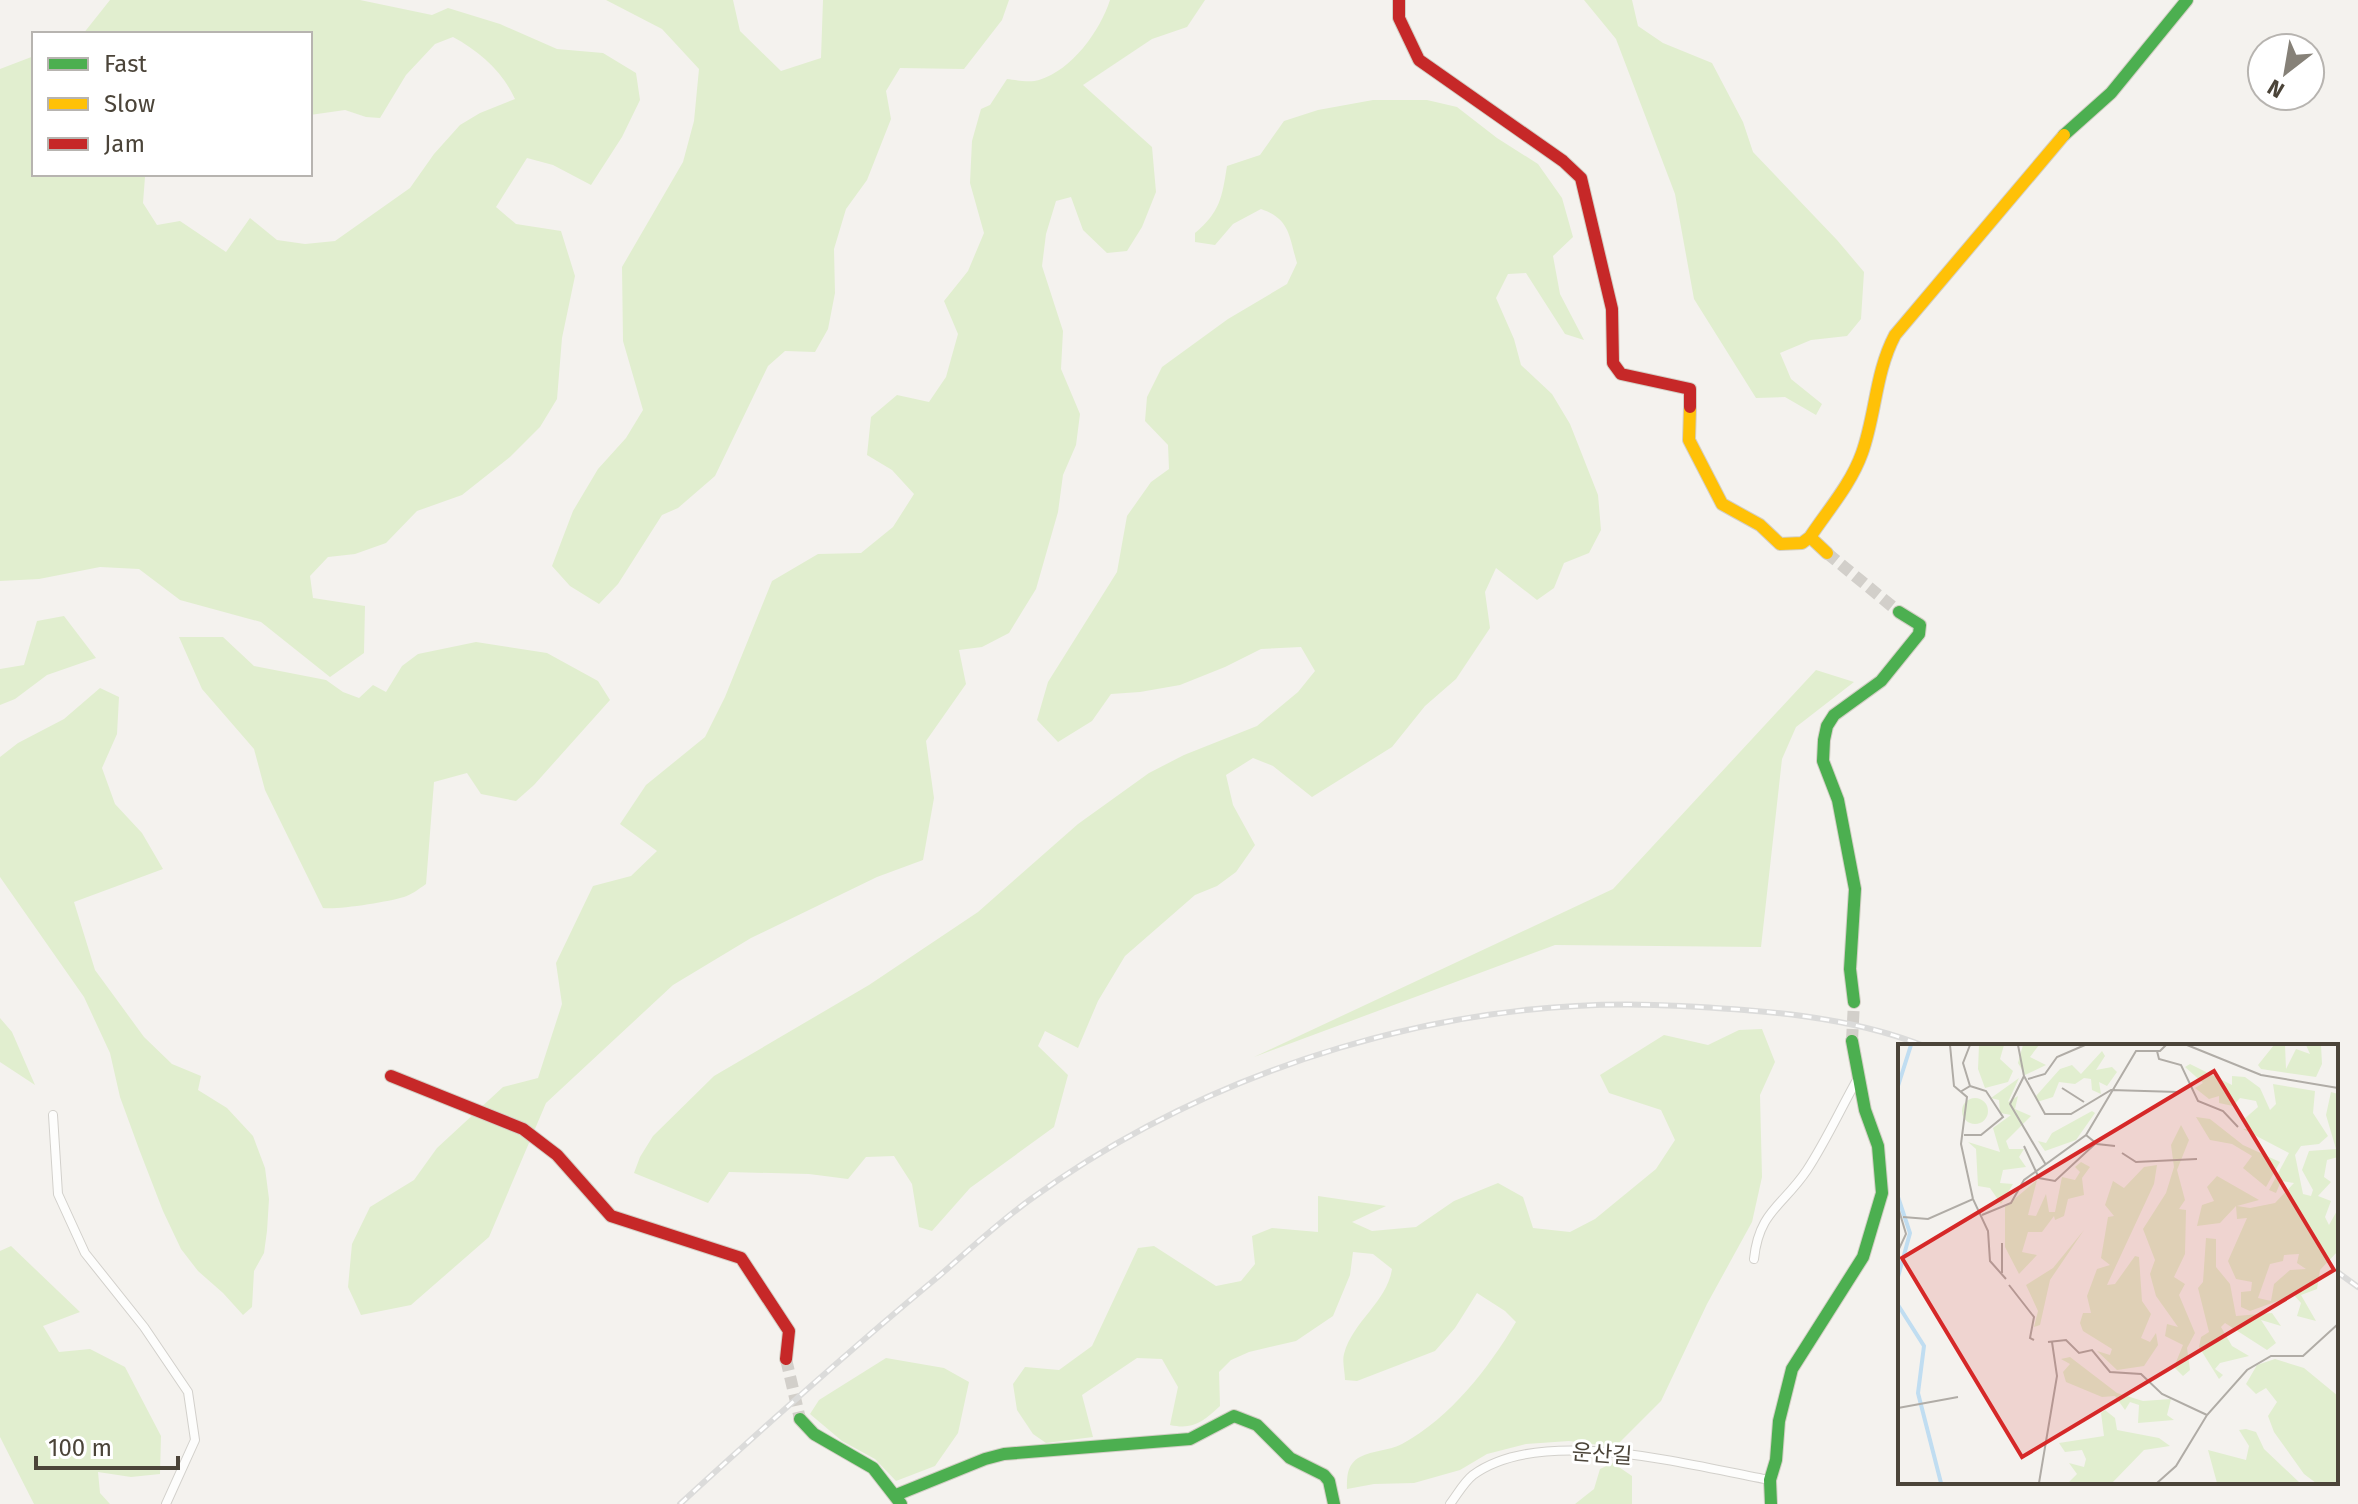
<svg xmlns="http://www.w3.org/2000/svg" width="2358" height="1504" viewBox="0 0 2358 1504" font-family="'Fira Sans','Noto Sans KR',sans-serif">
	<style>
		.green { fill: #e1eecf }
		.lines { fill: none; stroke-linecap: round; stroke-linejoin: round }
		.secondary-tunnel { stroke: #d2cfca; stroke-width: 12; stroke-dasharray: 12 6; stroke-linecap: butt }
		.street-casing { stroke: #d2d0cb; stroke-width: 10 }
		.fast-casing { stroke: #d3cfc5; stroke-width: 14 }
		.slow-casing { stroke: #d3cfc5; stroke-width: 14 }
		.jam-casing { stroke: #d3cfc5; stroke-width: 14 }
		.street { stroke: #fdfdfc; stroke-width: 8 }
		.fast { stroke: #4caf50; stroke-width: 12 }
		.slow { stroke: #ffc107; stroke-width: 12 }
		.jam { stroke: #c62828; stroke-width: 12 }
		.rail-casing { stroke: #dbdbda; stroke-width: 6 }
		.rail { stroke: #fff; stroke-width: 3; stroke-dasharray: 9; stroke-linecap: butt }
		.labels { text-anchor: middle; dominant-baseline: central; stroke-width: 6; stroke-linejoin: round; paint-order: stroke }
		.street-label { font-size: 22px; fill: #4b4439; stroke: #fff }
		.inset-river { fill: none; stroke: #c0ddf1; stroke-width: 4 }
		.inset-road { fill: none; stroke: #b0aca6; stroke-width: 2 }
		.view { fill: #d62828; fill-opacity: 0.15; stroke: #d62828; stroke-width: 4 }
		.inset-edge { fill: none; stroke: #4b4439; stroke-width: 4 }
	</style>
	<rect width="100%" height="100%" fill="#f4f2ee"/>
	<path class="green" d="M110 0H360L432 15 448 8 500 24 557 49 603 53 636 73 640 100 622 137 591 185 553 165 527 158 496 207 516 224 561 231 575 276 562 338 557 399 540 427 510 457 462 495 417 511 386 543 355 554 328 557 310 576 313 598 365 606 364 653 330 677 261 622 180 600 139 569 100 567 39 579 0 581V69L34 56V174H168L145 177 143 203 157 225 180 221 226 252 250 218 277 240 305 244 335 241 410 188 434 154 460 125 480 113 515 99C503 72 479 51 453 37L435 44 406 75 380 118 366 117 345 110 310 115V34H83Z
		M606 0H733L740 31 781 71 821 58 823 0H1009L1002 20 964 69 900 68 886 91 891 119 867 180 846 209 834 249 835 293 828 329 815 352 785 351 768 366 715 476 678 508 662 515 618 584 599 604 570 586 552 566 573 511 598 469 626 438 643 410 623 341 622 267 683 162 694 121 699 69 662 29Z
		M1110 0H1205L1187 27 1152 39 1083 85 1152 147 1156 192 1142 227 1127 251 1107 253 1083 230 1071 197 1056 201 1046 234 1042 266 1063 331 1061 369 1080 414 1076 445 1063 475 1058 512 1036 589 1009 633 982 647 959 650 966 684 926 741 934 798 923 860 877 877 751 938 673 985 546 1103 489 1237 411 1305 361 1315 348 1287 352 1244 370 1207 414 1180 437 1148 503 1087 538 1078 562 1004 556 963 593 886 631 876 657 851 620 824 646 785 705 737 725 697 772 581 818 554 861 553 893 527 914 494 892 470 867 455 871 417 897 395 929 402 946 377 958 334 944 301 968 271 984 233 970 183 972 141 981 109 990 105 1007 79C1016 80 1030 83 1039 80 1072 70 1100 31 1110 0Z
		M1584 0H1632L1638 26 1663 43 1712 63 1743 122 1753 152 1837 240 1864 272 1861 319 1847 336 1811 340 1780 353 1791 379 1822 404 1816 415 1785 397 1756 398 1694 299 1675 194 1616 39Z
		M1373 100H1427L1457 107 1497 138 1538 164 1562 198 1573 237 1553 256 1560 294 1584 340 1565 334 1526 273 1508 274 1496 298 1514 339 1521 365 1552 394 1570 424 1598 495 1601 530 1589 553 1564 563 1554 588 1537 600 1496 568 1485 592 1490 628 1456 679 1425 706 1392 747 1312 797 1273 766 1253 758 1226 775 1233 805 1255 845 1236 872 1217 886 1195 895 1125 956 1098 1001 1078 1048 1045 1031 1038 1046 1068 1075 1054 1127 970 1188 932 1231 919 1227 912 1184 894 1156 866 1157 848 1179 809 1174 729 1172 708 1203 634 1173 640 1157 653 1136 714 1076 869 985 978 912 1078 824 1149 773 1184 755 1257 726 1298 692 1315 671 1301 647 1261 649 1225 667 1180 685 1140 692 1111 694 1092 721 1058 742 1037 720 1048 682 1117 572 1127 516 1151 482 1169 469 1168 445 1145 421 1147 397 1162 367 1228 319 1287 284 1297 263C1289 236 1290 219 1261 209L1233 224 1215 245 1195 242V233C1220 212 1222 198 1227 166L1260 155 1284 121 1318 110Z
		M64 616 96 658 47 675 15 699 0 705V669L24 665 37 621Z
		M179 637H223L254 666 326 680 343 692 359 698 373 685 386 692 402 666 418 654 476 642 547 653 598 681 610 700 534 785 516 801 481 794 467 773 434 782 426 884C419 889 411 895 404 897 388 902 337 910 323 908L265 790 254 749 202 689Z
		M1816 670 1854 682 1796 727 1782 759 1761 947 1555 945 1254 1057 1613 889Z
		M100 688 119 697 117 734 102 768 115 804 142 833 163 869 74 902 95 970 144 1037 172 1064 201 1076 198 1090 227 1108 253 1136 265 1168 269 1199 267 1231 264 1253 254 1271 252 1307 243 1315 223 1293 198 1271 181 1249 163 1211 139 1149 120 1097 110 1053 84 997 0 877V757L18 743 64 719Z
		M0 1018 12 1032 35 1085 0 1062Z
		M1762 1029 1775 1062 1760 1095 1762 1177 1752 1222 1707 1304 1661 1401 1615 1447 1569 1441 1526 1444 1487 1454 1460 1470 1414 1483 1374 1484 1347 1489C1347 1476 1347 1464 1360 1457 1373 1450 1389 1451 1402 1444 1451 1417 1488 1369 1516 1322L1505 1311 1477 1293 1455 1328 1435 1351 1357 1381 1345 1380C1345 1372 1342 1361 1344 1354 1353 1321 1387 1302 1392 1269L1373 1254 1353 1252 1350 1275 1333 1316 1296 1341 1249 1352 1231 1360 1219 1372 1220 1406C1203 1422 1193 1430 1170 1425L1178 1387 1162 1359 1137 1358 1082 1395 1093 1437 1046 1443 1033 1434 1017 1410 1013 1384 1025 1367 1059 1370 1092 1346 1138 1248 1154 1246 1216 1286 1241 1281 1255 1264 1252 1236 1272 1228 1318 1232V1196L1386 1206 1352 1222 1372 1231 1416 1227 1454 1201 1498 1183 1523 1197 1533 1228 1570 1232 1595 1219 1656 1169 1675 1140 1661 1110 1609 1093 1600 1075 1664 1035 1708 1045 1739 1030Z
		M11 1246 80 1312 43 1326 59 1352 90 1349 125 1367 161 1436 160 1474 131 1477 98 1472 100 1493 110 1504H34L0 1437V1251Z
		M886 1358 944 1368 969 1382 958 1433 935 1466 896 1481 875 1459 842 1441 810 1414 819 1400Z
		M1613 1463 1632 1476V1504H1575L1594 1489 1600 1469Z"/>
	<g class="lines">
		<path class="secondary-tunnel" d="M1827 553 1899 612
			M1852 1041 1854 1002
			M786 1359 800 1419"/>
		<defs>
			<path id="street" d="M53 1115 58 1194 85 1253 144 1327 188 1392 195 1440 166 1504
				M1754 1259C1759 1211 1783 1206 1807 1170 1826 1141 1841 1108 1858 1078
				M1450 1504C1457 1495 1464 1482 1473 1475 1542 1424 1692 1466 1770 1480"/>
			<path id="fast" d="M2064 135 2111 93 2187 0
				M1854 1002 1850 969 1855 889 1838 800 1823 761 1824 740 1827 726 1834 715 1881 681 1919 634 1920 625 1899 612
				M800 1419 814 1434 873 1468 901 1504
				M896 1495 985 1459 1004 1454 1190 1439 1234 1416 1257 1425 1290 1458 1324 1475 1329 1481 1334 1504
				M1771 1504 1770 1480 1776 1460 1779 1421 1792 1369 1863 1257 1882 1193 1878 1146 1865 1110 1852 1041"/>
			<path id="slow" d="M1690 407 1689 440 1722 504 1760 525 1780 544 1802 543 1810 537 1827 553
				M1810 537C1828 510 1851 484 1862 453 1876 414 1875 373 1895 335L2064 135"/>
			<path id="jam" d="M1399 0V18L1419 60 1563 161 1581 178 1612 309 1613 363 1621 374 1690 389V407
				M391 1076 523 1129 557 1155 611 1216 741 1258 789 1331 786 1359"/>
		</defs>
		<use href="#street" class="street-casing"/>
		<use href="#fast" class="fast-casing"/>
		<use href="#slow" class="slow-casing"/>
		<use href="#jam" class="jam-casing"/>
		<use href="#street" class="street"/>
		<use href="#fast" class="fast"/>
		<use href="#slow" class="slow"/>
		<use href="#jam" class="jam"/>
		<defs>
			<path id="rail" d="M2336 1271 2358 1287
				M680 1504C765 1426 851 1349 939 1276 969 1250 999 1222 1031 1199 1214 1066 1455 993 1681 1006 1761 1010 1849 1016 1924 1046"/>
		</defs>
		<use href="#rail" class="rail-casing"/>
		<use href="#rail" class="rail"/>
	</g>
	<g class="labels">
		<g class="street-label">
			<text transform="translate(1602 1454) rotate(4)">운산길</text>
		</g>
	</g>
	<g transform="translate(1898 1044)">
		<rect width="440" height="440" fill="#f4f2ee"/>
		<path d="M81 1H106L102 15 115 27 110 38 87 44 80 25ZM125 1H141L132 13 148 21 127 31 120 19ZM376 1H387L388 25 398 5 412 10 408 1H423L424 20 418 33 363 25 360 21ZM204 7 207 12 198 26 214 23 219 28 209 42 201 38 203 50 194 46 193 35 186 34 177 40 161 38 155 53 139 58 138 52 162 25 174 21 183 30ZM292 20 334 41V32L347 33 362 44 372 66 378 60 375 40 417 47 415 69 430 92 421 100 403 102 397 111 405 150 413 152 415 146 404 126 411 107 438 105 428 71 433 48 440 50V113L429 116 426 133 433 138 420 152 433 157 427 173 431 181 440 165V207L422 226 419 245 403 251 418 277 399 272 403 259 396 251 352 267 343 263V248L353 247 354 238 338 235 330 217 349 174 339 175 338 162 322 179 299 182 304 161 316 157 309 143 319 132 361 156 339 162 352 164 377 159 396 139 383 137 378 149 371 146 391 109 345 85H351L345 76 360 63 358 57 342 54 335 62 321 59V52L311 55 297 44 305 39 287 23ZM401 210 399 219 408 225 392 226 376 240 373 257 360 254 372 220 385 217 386 211ZM121 34 110 58 120 52 117 65 133 72 108 97 111 105H126L121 113 128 123 105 126 102 139 115 140 103 160 92 144 80 142 78 105 70 98 102 108 95 84 113 71 102 69 101 56 93 54ZM64 67a13 13 0 1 1 26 0a13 13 0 1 1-26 0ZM194 67 197 69 178 96 147 107 140 97 148 99 154 89ZM298 73 312 75 345 101 382 118 368 143 345 124 354 112 334 100 312 96ZM283 81 291 96 279 126 287 156 281 165 288 166 287 210 276 233 287 240 281 251 297 289 289 304 292 326 285 332 276 323 285 301 267 292 269 280 280 283 258 252 252 230 257 216 245 185 268 149 276 123 273 101ZM183 118 192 123 184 134 186 151 170 155 166 172 157 176 156 172 144 188H130L124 208 139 211 121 230 107 203V163L139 136 130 171 138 172 148 150 151 168H157L164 133 177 136 182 128 177 123ZM259 121 256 140 209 241 217 240 237 212 241 213 244 257 253 270 243 294 252 298 258 289 260 301 246 322 219 326 199 307 212 311 214 305 185 287 182 279 185 269H193L189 252 199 225 212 221 203 214 210 173 216 172 207 161 215 137 226 144 246 123ZM186 186 152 236 142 281 136 283 140 267 128 241 155 224ZM308 194 318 195V223L332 240 338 272 374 269 383 282 363 276 378 299 369 306 327 279 323 283 334 302 351 312 322 319 317 325 325 331 321 335 301 303 303 293 311 288 300 244 305 238ZM172 313 219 349 245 357 273 355 269 371 276 376 240 379 241 361 232 358 227 366 217 352 204 353 168 338 165 328 172 320 163 315ZM377 315 406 324 440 352V439H418L406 430 376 388 370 372 379 358 368 344 358 350 348 340 359 321ZM207 366 217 374 219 386 261 394 272 402 246 406 214 439H170L179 430 171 419 186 423 188 415 184 406 167 408 161 399 206 392 203 369ZM348 385 358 388 366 405 402 439H319L310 406 348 416 351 402 341 386Z" fill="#e1eecf" fill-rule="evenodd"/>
		<path class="inset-river" d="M0 42 13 1M0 153 12 189 0 233M0 261 26 302 20 349 43 439"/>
		<path class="inset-road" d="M52 1 56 42 69 53 63 100 75 155M120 1 126 32 112 60 148 121M289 1 363 31 440 44M259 7 261 15 283 21 300 57 325 67 340 83M126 32 147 70H173L213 46 280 48M130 35 147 30 159 13 187 1M164 44 186 58M62 48 72 42 65 19 72 1M66 91H83L105 73 88 47 72 42M188 91 199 100 217 102M126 102 141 134 157 137 198 99M224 109 238 118 299 115M0 163 8 190 0 207M84 171 113 159 126 136 188 91 238 7H262L268 1M5 173 30 175 75 155 90 187 92 217 108 235M104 199V229M111 241 136 273 132 294 136 296M150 298 168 296 181 309 194 306 212 328 243 330 264 350 309 371M0 364 60 353M141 439 159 332 154 298M259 439 278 422 309 371 349 326 373 312H405L440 280"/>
		<path class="view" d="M316 27 436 226 124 413 4 214Z"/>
		<rect width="440" height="440" class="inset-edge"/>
	</g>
	<rect x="32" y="32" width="280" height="144" fill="#ffffff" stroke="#b7b4b0" stroke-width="2"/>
	<rect x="48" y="58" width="40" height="12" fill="#4caf50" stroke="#b7b4b0" stroke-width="2"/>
	<text x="104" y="72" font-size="24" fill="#4b4439">Fast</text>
	<rect x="48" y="98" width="40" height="12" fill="#ffc107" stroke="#b7b4b0" stroke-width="2"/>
	<text x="104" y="112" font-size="24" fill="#4b4439">Slow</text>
	<rect x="48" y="138" width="40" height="12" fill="#c62828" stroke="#b7b4b0" stroke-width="2"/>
	<text x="104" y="152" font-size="24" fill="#4b4439">Jam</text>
	<g transform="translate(2286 72) rotate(211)"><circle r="38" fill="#ffffff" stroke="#b7b4b0" stroke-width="2"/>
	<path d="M0-6L14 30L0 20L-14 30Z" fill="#868178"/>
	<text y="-12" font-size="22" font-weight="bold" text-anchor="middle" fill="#4b4439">N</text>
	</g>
	<path d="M36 1456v12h142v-12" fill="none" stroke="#4b4439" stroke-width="4"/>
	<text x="48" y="1456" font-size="24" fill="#4b4439" stroke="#ffffff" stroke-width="6" paint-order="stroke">100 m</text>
</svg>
